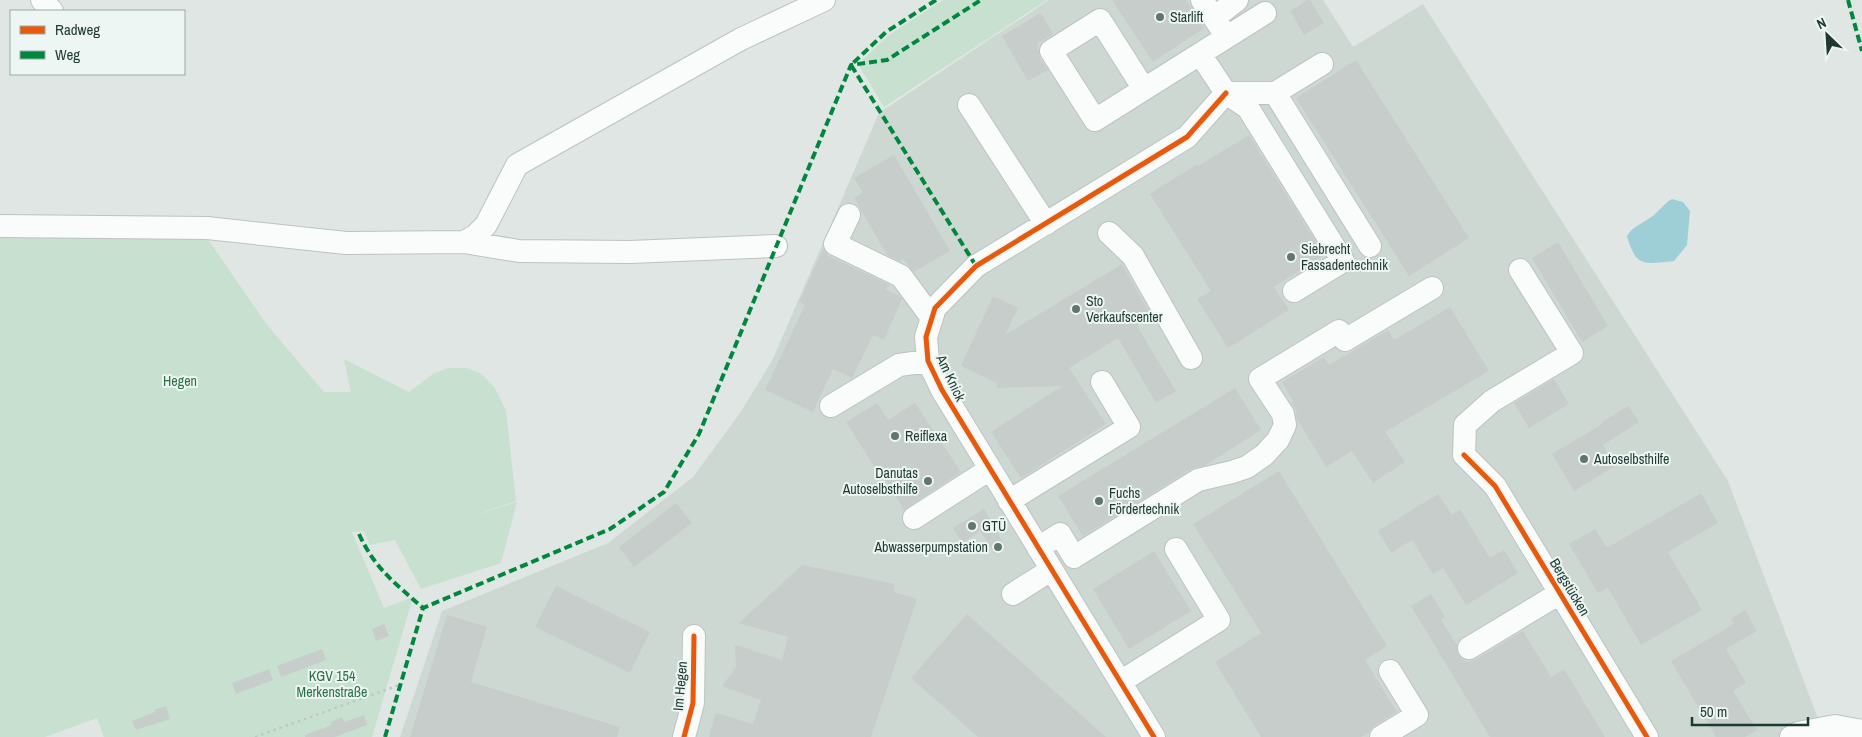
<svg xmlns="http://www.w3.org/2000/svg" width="1862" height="737" viewBox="0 0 1862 737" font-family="'Archivo Narrow',sans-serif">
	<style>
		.built { fill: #cdd8d3 }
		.green { fill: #c8e0d0 }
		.water { fill: #9eced6 }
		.building { fill: #c7cdcb }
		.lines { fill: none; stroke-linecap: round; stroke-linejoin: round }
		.minor-casing { stroke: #bdc3c0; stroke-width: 24 }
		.path { stroke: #bfc7c5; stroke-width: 2.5; stroke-dasharray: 2.5 4; stroke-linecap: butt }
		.minor { stroke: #fafbfb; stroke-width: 22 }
		.quiet { stroke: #00873e; stroke-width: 4; stroke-dasharray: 8 4; stroke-linecap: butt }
		.cycleway-casing { stroke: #edf6f2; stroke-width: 8 }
		.cycleway { stroke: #e8590c; stroke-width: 5 }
		.poi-dot { fill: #627670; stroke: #edf6f2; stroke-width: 2 }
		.labels { text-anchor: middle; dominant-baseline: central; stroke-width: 4; stroke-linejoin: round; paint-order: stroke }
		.poi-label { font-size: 14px; fill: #1e3932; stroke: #edf6f2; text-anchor: start }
		.street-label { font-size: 14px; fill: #1e3932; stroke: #edf6f2 }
		.park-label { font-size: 14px; fill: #287046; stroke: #edf6f2 }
	</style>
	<rect width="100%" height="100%" fill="#e0e6e3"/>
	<path class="built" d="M1049 0H1323L1353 47 1423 4 1728 481 1825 737H400L442 611 608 543 693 477 740 413 772 361 879 113Z"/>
	<path class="green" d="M943 0H1047L884 107 858 64 889 35Z
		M0 224 200 228 268 326 324 392H351L344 359 409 392 433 374 448 368H467L482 374 495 388 506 411 516 501 469 517 517 502 501 563 421 589 395 540 370 545 364 531 352 532 384 608 413 597 372 737H104L97 718 45 737H0Z"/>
	<path class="water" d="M1672 199 1683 202 1690 211 1687 245 1674 261C1644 264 1636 268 1627 236 1633 226 1640 225 1650 218 1658 213 1663 204 1672 199Z"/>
	<path class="building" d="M1112 0H1186L1204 28 1153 62Z
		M1308 0H1310L1324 23 1304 35 1290 11Z
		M1041 13 1053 34 1037 44 1040 58 1048 70 1028 81 1002 36Z
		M1356 60 1469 238 1409 276 1296 98Z
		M1249 135 1324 255 1274 287 1289 310 1228 348 1197 299 1211 291 1150 194 1197 164 1198 166Z
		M894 155 950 251 914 272 902 258 900 261 887 255 854 198 863 192 854 178Z
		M1558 242 1608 326 1582 342 1532 258Z
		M823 249 829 256 890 285 885 289 899 296 902 299 884 340 873 335 852 378 833 369 813 412 765 390 805 305 799 302Z
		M1122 264 1152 317 1137 326 1176 391 1156 403 1118 338 1069 368 1106 424 1021 478 991 432 1062 386 997 388V383L961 366 993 296 1018 308 1005 335Z
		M1450 307 1489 371 1385 432 1405 462 1373 483 1352 451 1326 467 1297 419 1296 411 1291 402 1293 401 1282 382 1324 357 1329 365 1388 330 1394 340Z
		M1554 379 1569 404 1529 428 1514 403Z
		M1235 388 1261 430 1206 465 1191 469 1083 536 1058 496Z
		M877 403 888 420 915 403 961 472 904 510 881 472 879 474 846 422Z
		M1628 406 1639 422 1603 445 1615 466 1574 491 1552 454 1602 424V422Z
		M1279 471 1387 646 1365 660 1397 712 1374 726 1369 732 1361 737H1261L1215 662 1261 633 1193 524Z
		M1701 493 1718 523 1668 552 1702 610 1641 645 1608 588 1598 593 1569 544 1595 529 1607 548Z
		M1438 494 1452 515 1460 509 1490 558 1504 550 1518 573 1466 605 1443 568 1433 574 1412 540 1391 553 1378 531Z
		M676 503 692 523 634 567 619 547Z
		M984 509 1006 548 995 554 980 531 962 543 953 528Z
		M1154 551 1191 611 1129 649 1093 589Z
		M802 565 895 584 894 592 917 599 871 737H709L716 713 753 724 761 700 722 686 736 667 735 645 782 660 788 637 739 623Z
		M556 586 650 632 630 673 535 627Z
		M1431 594 1445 617 1441 620 1457 645 1458 654 1462 659 1467 662 1476 659 1523 631 1551 677 1564 669 1605 737H1490L1411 606Z
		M1745 610 1757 631 1726 649 1746 683 1733 691 1757 730 1745 737H1716L1671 661 1734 624 1731 619Z
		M967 614 1106 737H978L911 678Z
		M447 615 487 627 471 682 620 727 617 737H410Z
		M384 624 389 636 376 641 372 629Z
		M322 649 326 660 281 677 277 666Z
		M269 669 273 680 236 694 232 683Z
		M166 706 170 719 136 730 132 721 155 712 154 710Z
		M364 715 367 725 335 737H305V735L332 725 331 722 342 717 344 722Z"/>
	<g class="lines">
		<defs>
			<path id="minor" d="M42 0 52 11
				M1202 0 1227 37
				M1214 18 1237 0
				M1200 54 1226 93 1248 108 1343 261 1294 291
				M1144 89 1100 20 1051 51 1095 120 1265 13
				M1226 93H1275L1370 246
				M1275 93 1322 64
				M969 105 1046 224
				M849 215 835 244 901 276 932 318
				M0 226 207 228 346 243 464 242 475 236 486 225 517 165 741 39 824 0
				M1109 233 1133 256 1191 358
				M464 242 519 251 630 252 776 246
				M1520 270 1572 353 1492 401 1465 425 1464 455 1495 486 1647 737
				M831 406 899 365 928 361
				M1009 501 1129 427 1102 382
				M914 518 990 469
				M1038 548 1060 534 1074 557 1198 480 1232 472 1247 467 1264 455 1278 440 1285 425 1283 414 1260 379 1339 331 1345 340 1432 288
				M1013 594 1051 570
				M1469 648 1560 593
				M1120 682 1219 620 1176 549
				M684 737 693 703 694 636
				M1154 737 942 390 928 361 926 337 935 308 976 266 1187 137 1226 93
				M1381 737 1417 715 1390 671
				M1791 737 1798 733 1835 726 1862 731"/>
		</defs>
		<use href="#minor" class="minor-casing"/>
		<path class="path" d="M255 737 402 684"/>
		<use href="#minor" class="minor"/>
		<path class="quiet" d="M936 0 886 32 851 65 976 266
			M1848 0 1862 51
			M359 534C375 569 395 583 423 608
			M385 737 423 608 610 529 664 492 699 434 851 65 887 60 981 0"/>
		<defs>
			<path id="cycleway" d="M1464 455 1495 486 1647 737
				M684 737 693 703 694 636
				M1154 737 942 390 928 361 926 337 935 308 976 266 1187 137 1226 93"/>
		</defs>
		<use href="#cycleway" class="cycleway-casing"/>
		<use href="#cycleway" class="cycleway"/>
	</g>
	<g class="poi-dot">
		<circle cx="1160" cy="17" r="5"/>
		<circle cx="1291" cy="257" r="5"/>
		<circle cx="1076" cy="309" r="5"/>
		<circle cx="895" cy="436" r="5"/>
		<circle cx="1584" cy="459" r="5"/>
		<circle cx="928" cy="481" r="5"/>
		<circle cx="1099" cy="501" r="5"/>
		<circle cx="972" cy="526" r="5"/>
		<circle cx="998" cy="547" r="5"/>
	</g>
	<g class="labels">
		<g class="poi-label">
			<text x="1170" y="17">Starlift</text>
			<text x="1301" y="249">Siebrecht<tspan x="1301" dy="16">Fassadentechnik</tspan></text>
			<text x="1086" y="301">Sto<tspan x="1086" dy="16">Verkaufscenter</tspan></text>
			<text x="905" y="436">Reiflexa</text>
			<text x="1594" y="459">Autoselbsthilfe</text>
			<text x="918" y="473" text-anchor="end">Danutas<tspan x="918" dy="16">Autoselbsthilfe</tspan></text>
			<text x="1109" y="493">Fuchs<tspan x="1109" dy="16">Fördertechnik</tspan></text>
			<text x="982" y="526">GTÜ</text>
			<text x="988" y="547" text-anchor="end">Abwasserpumpstation</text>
		</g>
		<g class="street-label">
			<text transform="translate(951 378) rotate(65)">Am Knick</text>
			<text transform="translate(1570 587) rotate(59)">Bergstücken</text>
			<text transform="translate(680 686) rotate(-85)">Im Hegen</text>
		</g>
		<g class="park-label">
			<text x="180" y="381">Hegen</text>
			<text x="332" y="676">KGV 154<tspan x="332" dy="16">Merkenstraße</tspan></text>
		</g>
	</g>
	<rect x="10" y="10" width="175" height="65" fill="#edf6f2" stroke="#9aaaa5"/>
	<rect x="20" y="26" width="25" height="8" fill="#e8590c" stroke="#9aaaa5"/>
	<text x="55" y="35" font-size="15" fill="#1e3932">Radweg</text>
	<rect x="20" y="51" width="25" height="8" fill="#00873e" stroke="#9aaaa5"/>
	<text x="55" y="60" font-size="15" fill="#1e3932">Weg</text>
	<g transform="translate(1827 35) rotate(335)" stroke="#edf6f2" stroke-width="4" paint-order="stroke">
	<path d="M0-4L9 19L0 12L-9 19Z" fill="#1e3932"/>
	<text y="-8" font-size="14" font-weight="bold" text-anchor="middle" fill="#1e3932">N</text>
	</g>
	<path d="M1692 717v8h116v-8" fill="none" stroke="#1e3932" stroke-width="2.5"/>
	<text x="1700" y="717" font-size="15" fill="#1e3932" stroke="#edf6f2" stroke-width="4" paint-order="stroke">50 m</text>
</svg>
